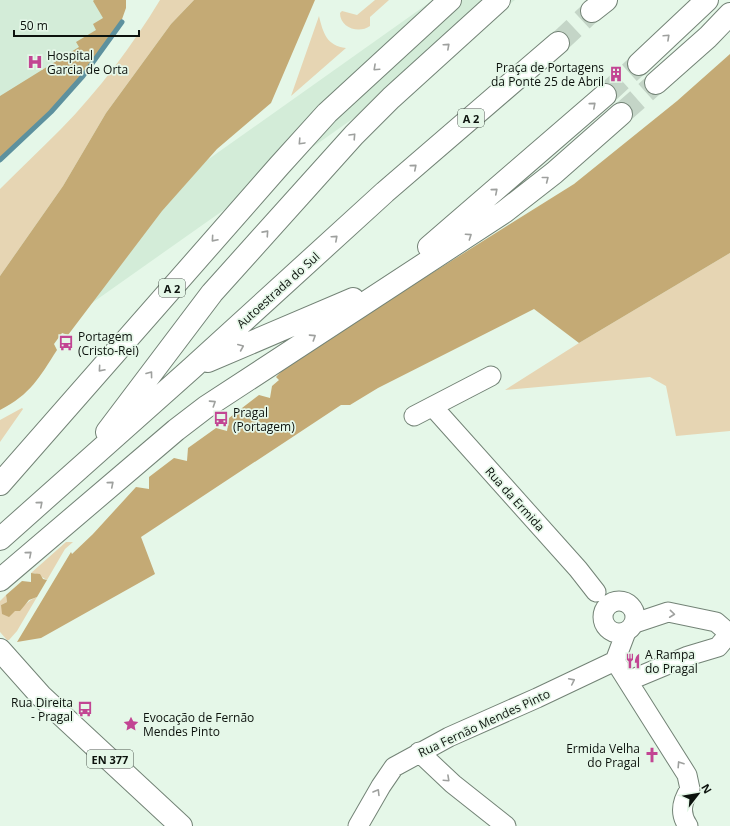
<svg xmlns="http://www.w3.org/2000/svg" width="730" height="826" viewBox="0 0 730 826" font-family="'Open Sans',sans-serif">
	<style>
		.built { fill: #d3ecd8 }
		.green { fill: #e6d5b3 }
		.forest { fill: #c4aa75 }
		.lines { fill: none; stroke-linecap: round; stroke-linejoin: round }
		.stream { stroke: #5d919e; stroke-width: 5 }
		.highway-tunnel { stroke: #c4d5c7; stroke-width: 22; stroke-dasharray: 22 11; stroke-linecap: butt }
		.minor-casing { stroke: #738376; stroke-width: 21 }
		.major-casing { stroke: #738376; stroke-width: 24 }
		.highway-casing { stroke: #738376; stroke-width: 24 }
		.minor { stroke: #fff; stroke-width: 19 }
		.major { stroke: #fff; stroke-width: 22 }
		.highway { stroke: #fff; stroke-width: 22 }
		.oneway { stroke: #9ea09e }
		.labels { text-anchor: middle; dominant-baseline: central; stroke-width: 3.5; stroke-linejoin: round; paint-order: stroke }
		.shield { fill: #e5f7e8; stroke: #4d574f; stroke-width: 1 }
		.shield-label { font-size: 11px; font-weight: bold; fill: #0c120d }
		.poi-label { font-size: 12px; fill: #0c120d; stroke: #e5f7e8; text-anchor: start }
		.street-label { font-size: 12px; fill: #0c120d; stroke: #e5f7e8 }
	</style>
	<rect width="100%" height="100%" fill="#e5f7e8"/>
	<path class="built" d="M0 0H114L119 14 0 129Z
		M433 0H515L368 108 0 368V307Z"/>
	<path class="green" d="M160 0H194L171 24 106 113 63 186 0 276V189C20 169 41 149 61 129 99 90 132 46 160 0Z
		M375 0H389L370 17V26C359 34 340 28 340 13L342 11 357 15Z
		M319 16C323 33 327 46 346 48L291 96Z
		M730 253V431L676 436 666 386 650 377 505 390 579 343Z
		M22 408 23 409 0 442V420Z
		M66 542H73L65 549 47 580 35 573H31Z
		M6 595 7 602 1 605 15 611C24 607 27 601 37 597L17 631 9 640H7L0 632V601Z"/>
	<path class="forest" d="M94 0H126V8L121 22 82 76 51 111 0 160V96L79 47 76 42 96 30 93 24 103 18 93 1Z
		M194 0H315L271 103 217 149 162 211 68 335 62 333 54 344 57 350C39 378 31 394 0 410V276L63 186 106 113 171 24Z
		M730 54V253L579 343 534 309 378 388 350 405H341L141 537 155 574 41 638 17 642 71 552 72 554 93 534 136 487 149 489V477L174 458 187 461 188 448 216 428 227 431 229 418 259 395 270 398 272 386 279 380 276 377 290 362 574 184 677 101Z
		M31 573 40 574 43 579 47 580 37 597 29 600 20 611H15L9 617 2 614 1 605 7 602 6 595 22 581 31 582Z"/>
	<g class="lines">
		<path class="stream" d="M0 160 51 112 83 76 122 22"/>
		<path class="highway-tunnel" d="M558 43 592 11
			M605 95 639 64
			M621 114 656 83"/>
		<defs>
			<path id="minor" d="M433 407 578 569 596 592
				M414 416 491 376
				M603 617a16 16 0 1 1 32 0a16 16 0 1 1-32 0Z
				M635 623 668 612 716 622 730 634
				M626 632 615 661 687 775 690 789C682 801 679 813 688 826
				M628 681 688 656 718 647 729 634
				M419 752 453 784 506 826
				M358 826 381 786 394 767 449 737 537 698 615 661"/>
			<path id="major" d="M0 650 41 696 181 826"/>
			<path id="highway" d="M592 11 606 0
				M639 64 707 0
				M656 83 708 37 730 14
				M429 247 605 95
				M208 361 353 299
				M107 432 212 293 354 135 391 98 499 0
				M0 484 279 166 327 113 450 0
				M0 539 192 368 385 192 558 43
				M0 580 176 430 206 407 504 212 554 173 621 114"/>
		</defs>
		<use href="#minor" class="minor-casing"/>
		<use href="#major" class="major-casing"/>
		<use href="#highway" class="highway-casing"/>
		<use href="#minor" class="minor"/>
		<use href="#major" class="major"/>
		<use href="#highway" class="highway"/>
	</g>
	<defs><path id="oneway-chevron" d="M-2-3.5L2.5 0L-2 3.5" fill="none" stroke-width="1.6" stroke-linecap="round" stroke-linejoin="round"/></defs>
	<g class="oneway">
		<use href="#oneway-chevron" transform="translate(667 37) rotate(-43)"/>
		<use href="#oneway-chevron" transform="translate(447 46) rotate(-42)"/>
		<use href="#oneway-chevron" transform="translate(376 68) rotate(137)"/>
		<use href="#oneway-chevron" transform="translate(593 105) rotate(-41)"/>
		<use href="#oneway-chevron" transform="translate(353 136) rotate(-47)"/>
		<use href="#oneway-chevron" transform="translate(301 142) rotate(133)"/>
		<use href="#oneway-chevron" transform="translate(414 167) rotate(-41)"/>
		<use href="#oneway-chevron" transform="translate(546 179) rotate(-38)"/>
		<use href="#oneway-chevron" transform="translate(495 191) rotate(-41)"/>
		<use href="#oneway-chevron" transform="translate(266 233) rotate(-48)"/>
		<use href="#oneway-chevron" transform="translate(469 236) rotate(-34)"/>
		<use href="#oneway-chevron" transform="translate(335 238) rotate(-42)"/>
		<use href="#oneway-chevron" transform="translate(214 239) rotate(131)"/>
		<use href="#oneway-chevron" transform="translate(313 337) rotate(-33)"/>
		<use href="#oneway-chevron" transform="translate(241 347) rotate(-23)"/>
		<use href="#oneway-chevron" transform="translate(101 369) rotate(131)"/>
		<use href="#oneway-chevron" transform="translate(150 374) rotate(-53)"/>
		<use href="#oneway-chevron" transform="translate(213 403) rotate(-33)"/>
		<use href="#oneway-chevron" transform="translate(111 484) rotate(-40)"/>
		<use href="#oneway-chevron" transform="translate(40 504) rotate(-41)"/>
		<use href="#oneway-chevron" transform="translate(29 554) rotate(-41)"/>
		<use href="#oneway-chevron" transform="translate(672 614) rotate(6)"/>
		<use href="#oneway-chevron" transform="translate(572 681) rotate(-26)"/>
		<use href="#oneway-chevron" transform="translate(680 764) rotate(-123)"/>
		<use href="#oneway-chevron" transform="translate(447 779) rotate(43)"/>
		<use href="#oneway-chevron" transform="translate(377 792) rotate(-59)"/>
	</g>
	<defs>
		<symbol id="hospital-bare" viewBox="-9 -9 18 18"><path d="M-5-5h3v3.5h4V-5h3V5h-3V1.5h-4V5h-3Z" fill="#c24593" stroke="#e5f7e8" stroke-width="2.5" paint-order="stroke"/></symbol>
		<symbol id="building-bare" viewBox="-9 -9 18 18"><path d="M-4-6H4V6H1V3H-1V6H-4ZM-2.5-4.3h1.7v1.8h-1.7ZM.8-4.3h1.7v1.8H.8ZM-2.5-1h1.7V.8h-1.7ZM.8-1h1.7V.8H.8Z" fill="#c24593" stroke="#e5f7e8" stroke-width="2.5" paint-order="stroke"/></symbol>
		<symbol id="bus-bare" viewBox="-9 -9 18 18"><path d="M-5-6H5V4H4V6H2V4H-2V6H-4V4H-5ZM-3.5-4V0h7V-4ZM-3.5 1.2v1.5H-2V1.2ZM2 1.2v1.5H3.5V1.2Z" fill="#c24593" stroke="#e5f7e8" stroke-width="2.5" paint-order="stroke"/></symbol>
		<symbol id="restaurant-bare" viewBox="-9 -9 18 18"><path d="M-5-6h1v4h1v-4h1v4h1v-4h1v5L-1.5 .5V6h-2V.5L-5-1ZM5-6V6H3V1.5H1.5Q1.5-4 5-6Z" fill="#c24593" stroke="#e5f7e8" stroke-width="2.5" paint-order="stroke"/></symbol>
		<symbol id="sight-bare" viewBox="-9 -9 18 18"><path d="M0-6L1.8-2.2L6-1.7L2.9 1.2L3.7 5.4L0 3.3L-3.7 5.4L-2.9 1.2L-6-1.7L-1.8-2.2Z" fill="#c24593" stroke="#e5f7e8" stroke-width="2.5" paint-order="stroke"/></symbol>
		<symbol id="church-bare" viewBox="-9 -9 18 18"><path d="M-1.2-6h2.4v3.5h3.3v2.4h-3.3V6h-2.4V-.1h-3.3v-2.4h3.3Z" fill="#c24593" stroke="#e5f7e8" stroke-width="2.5" paint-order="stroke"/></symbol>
	</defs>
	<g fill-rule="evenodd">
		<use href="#hospital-bare" x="24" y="51" width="22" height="22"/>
		<use href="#building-bare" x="605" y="63" width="22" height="22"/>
		<use href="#bus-bare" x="55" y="332" width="22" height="22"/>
		<use href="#bus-bare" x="210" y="408" width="22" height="22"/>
		<use href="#restaurant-bare" x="622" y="650" width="22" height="22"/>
		<use href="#bus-bare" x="74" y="698" width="22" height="22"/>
		<use href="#sight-bare" x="120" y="713" width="22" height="22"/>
		<use href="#church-bare" x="641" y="744" width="22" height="22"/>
	</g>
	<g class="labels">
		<g class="shield">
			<rect x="458" y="109" width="26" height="18" rx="3"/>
			<rect x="159" y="279" width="26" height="18" rx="3"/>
			<rect x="87" y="750" width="46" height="18" rx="3"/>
		</g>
		<g class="shield-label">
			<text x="471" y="118">A 2</text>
			<text x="172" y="288">A 2</text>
			<text x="110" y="759">EN 377</text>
		</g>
		<g class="poi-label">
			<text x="47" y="55">Hospital<tspan x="47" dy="14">Garcia de Orta</tspan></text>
			<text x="604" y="67" text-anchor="end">Praça de Portagens<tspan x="604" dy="14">da Ponte 25 de Abril</tspan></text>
			<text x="78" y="336">Portagem<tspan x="78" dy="14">(Cristo-Rei)</tspan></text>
			<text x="233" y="412">Pragal<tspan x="233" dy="14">(Portagem)</tspan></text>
			<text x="645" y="654">A Rampa<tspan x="645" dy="14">do Pragal</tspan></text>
			<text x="73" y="702" text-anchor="end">Rua Direita<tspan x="73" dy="14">- Pragal</tspan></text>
			<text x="143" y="717">Evocação de Fernão<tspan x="143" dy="14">Mendes Pinto</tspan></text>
			<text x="640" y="748" text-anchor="end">Ermida Velha<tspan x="640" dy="14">do Pragal</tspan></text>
		</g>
		<g class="street-label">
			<text transform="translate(278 290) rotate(-42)">Autoestrada do Sul</text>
			<text transform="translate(515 499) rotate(48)">Rua da Ermida</text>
			<text transform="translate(484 723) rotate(-25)">Rua Fernão Mendes Pinto</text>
		</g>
	</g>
	<g transform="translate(698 794) rotate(59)" stroke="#e5f7e8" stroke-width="3" paint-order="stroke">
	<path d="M0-3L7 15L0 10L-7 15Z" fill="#0c120d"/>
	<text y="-6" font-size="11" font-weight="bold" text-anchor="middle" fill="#0c120d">N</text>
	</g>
	<path d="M14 30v6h125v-6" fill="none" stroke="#0c120d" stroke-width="2"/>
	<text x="20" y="30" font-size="12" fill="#0c120d" stroke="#e5f7e8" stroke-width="3" paint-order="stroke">50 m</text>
</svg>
